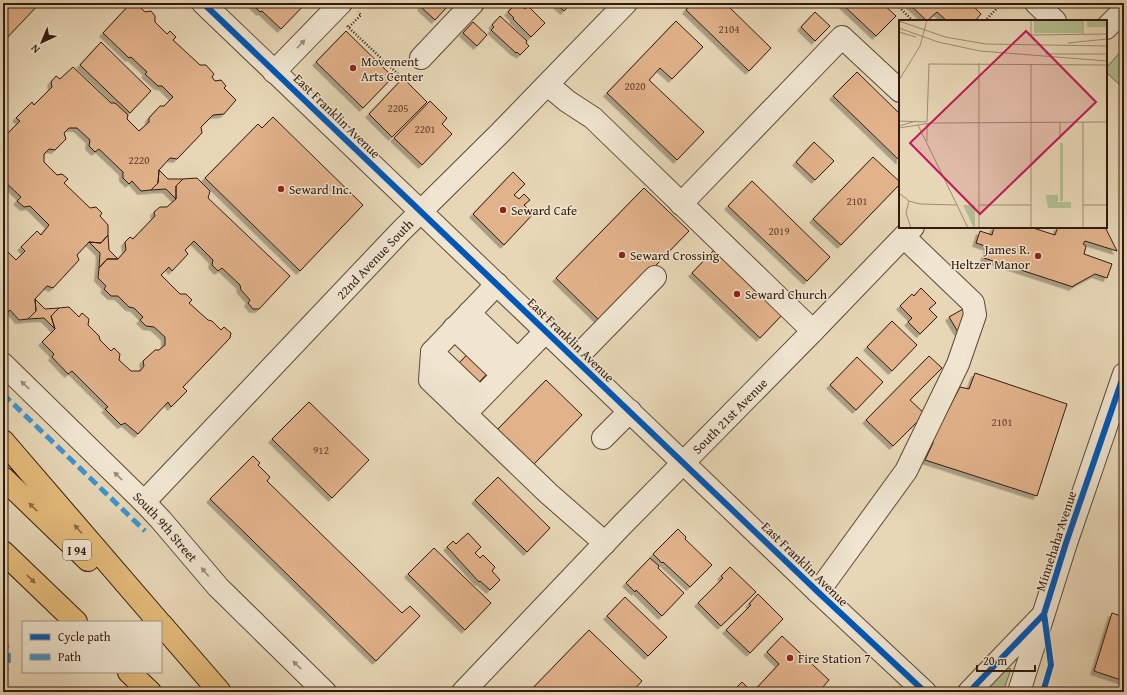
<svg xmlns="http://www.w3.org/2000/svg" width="1127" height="695" viewBox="0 0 1127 695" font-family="'Gentium Book Plus',serif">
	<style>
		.green { fill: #b2bf91; stroke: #726c4f }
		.building { fill: #e2b28b; stroke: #321a0d; filter: url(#shadow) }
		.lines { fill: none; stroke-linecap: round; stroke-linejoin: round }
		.minor-casing { stroke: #5f4937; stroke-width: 24 }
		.highway-casing { stroke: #321a0d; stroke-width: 24 }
		.path { stroke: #321a0d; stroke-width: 2.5; stroke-dasharray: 1 2; stroke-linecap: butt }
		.minor { stroke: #efe5d0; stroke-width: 22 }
		.highway { stroke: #e4bc7b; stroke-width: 22 }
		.quiet { stroke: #3d94d2; stroke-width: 5; stroke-dasharray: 10 5; stroke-linecap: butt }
		.cycleway-casing { stroke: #efe5d0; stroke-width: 8 }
		.cycleway { stroke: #0057b8; stroke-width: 6 }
		.oneway { fill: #9a8a78 }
		.oneway2 { fill: #8b6b44 }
		.poi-dot { fill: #8f2418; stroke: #efe5d0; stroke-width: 1.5 }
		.labels { text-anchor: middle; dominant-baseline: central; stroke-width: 3; stroke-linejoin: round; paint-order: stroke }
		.number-label { font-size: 11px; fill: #5e402c }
		.shield { fill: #efe5d0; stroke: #6b5748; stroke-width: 1 }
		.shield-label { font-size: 12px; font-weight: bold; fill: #321a0d }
		.poi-label { font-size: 13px; fill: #321a0d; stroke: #efe5d0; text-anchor: start }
		.street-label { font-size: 13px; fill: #321a0d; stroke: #efe5d0 }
		.inset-road { fill: none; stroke: #9f8b72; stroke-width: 1 }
		.view { fill: #c2185b; fill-opacity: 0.15; stroke: #c2185b; stroke-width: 2 }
		.inset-edge { fill: none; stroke: #321a0d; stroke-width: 2 }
	</style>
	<defs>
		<filter id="shadow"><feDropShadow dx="-3.5" dy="3.5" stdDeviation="0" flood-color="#0004"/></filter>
	</defs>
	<rect width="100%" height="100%" fill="#e7d7b6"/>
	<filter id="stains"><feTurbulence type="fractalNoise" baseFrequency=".005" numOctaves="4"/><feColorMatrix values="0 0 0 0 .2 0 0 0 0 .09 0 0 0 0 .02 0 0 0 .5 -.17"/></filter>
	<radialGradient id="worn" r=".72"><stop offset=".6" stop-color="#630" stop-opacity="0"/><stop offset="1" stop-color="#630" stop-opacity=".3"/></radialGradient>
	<path class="green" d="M1124 48V89L1106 72V68Z
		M1008 668 1011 669 1003 692H984Z"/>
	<path class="building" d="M3 3H40L3 42Z
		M131 3H136L145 12 151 11 155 16V22L167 34 170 31 176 37 173 40 200 65H206L214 74 212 77 215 81 221 80 226 86 224 88 236 100 224 114 213 115 201 127 202 133 177 159 170 158 159 170 158 183 151 190 141 191 132 181 129 184 123 178V172L99 149 95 152 89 146 90 140 77 128H69L64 133 66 139 55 150 49 149 44 154V162L57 175 62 174 68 179 64 183 90 208 96 207 102 213 100 216 108 225V235L101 243 89 242 77 255 79 260 53 288 47 286 35 299 36 311 28 319 19 320 10 310 6 314 3 312V247L16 260 25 251 21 247 37 231 41 235 49 225 30 206 24 207 17 201 21 197 3 180V132L6 135 20 121 16 118 32 102 34 105 52 87 51 82 56 76 60 79 73 67 111 103H115L128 115 127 119 139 131 149 122V118L160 106H164L173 97 162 86H158L145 74 147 72 131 57 129 58 103 33Z
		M251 3H306L281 29 262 11 260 12Z
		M424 3H445L448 6 435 20 421 7Z
		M516 3H520L525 9 528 6 545 23 531 37 513 19 514 18 508 12Z
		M555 3H571L564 11Z
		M692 3H725L771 48 749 71 686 10Z
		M841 3H882L896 16 876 36Z
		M908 3H970L981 14 975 21H947L937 12 927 21Z
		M815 12 830 26 815 41 801 27Z
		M500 16 527 41 526 43 529 46 520 55 517 52 516 53 491 30 494 27 492 25Z
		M676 21 703 47 672 79 660 68 649 80 704 132 677 160 607 93Z
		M473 22 487 35 477 46 463 33Z
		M346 31 393 77 363 108 316 62Z
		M101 42 151 91 130 113 80 65Z
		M857 72 900 114V161L833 96Z
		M403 78 427 102 392 137 369 114Z
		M430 101 447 118 442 124 452 134 422 165 394 138Z
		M273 117 363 205 300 271 205 178 258 124 262 128Z
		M814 142 834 161 815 180 796 162Z
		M873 157 900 182V184L841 245 813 219Z
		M159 170 168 179H183L176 186V199L166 189 151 190 158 183Z
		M513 172 525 184 514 195 519 199 524 194 530 200 524 205 533 214 504 245 473 214Z
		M197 178 210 191 208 198 290 276 259 309H253L248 303 250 300 241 290 240 285 222 268 218 271 212 265 213 260 194 241 185 250 188 254 172 271 169 267 161 275 180 294H186L192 300 189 303 208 320 212 321 221 330 224 327 231 333 230 338 183 387 187 391 171 407 168 402 138 434 125 423 121 425 105 409 108 407 72 371 68 374 52 357 54 354 42 342 55 329 51 316 59 308 69 307 79 317 82 313 89 319 88 325 99 336 100 340 111 351 114 348 120 354 119 360 131 371H140L144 366 143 361 155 350H159L165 345V337L154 327 146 326 140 320 143 317 134 308 129 307 118 296H111L104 289 106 286 98 278 99 268 107 259H118L126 250 125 242 130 237 133 239 155 216 154 212 160 207H167L176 199V186L183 179Z
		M752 181 830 257 807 281 728 206Z
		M644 188 689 231 601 322 556 278Z
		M994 227H1030L1055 235 1058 227H1105L1117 251 1085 241 1083 244 1086 246 1084 254 1112 264 1107 278 1095 274 1073 286V287L984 258 988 247 976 243 980 231 992 235Z
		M108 235 109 250 118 259H107L99 268 100 253 89 242 101 243Z
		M714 250 782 315 760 338 692 273Z
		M921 288 936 303 929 309 937 317 920 334 908 322 912 318 900 306 912 294 914 296Z
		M35 299 45 309 59 308 51 316 55 329 44 318 28 319 36 311Z
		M963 309 972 324 958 332 949 317Z
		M892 321 917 345 892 371 867 347Z
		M485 336 505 355 459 403 439 384Z
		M929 356 942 368 910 400 925 414 893 446 866 420Z
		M857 357 883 382 856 410 830 385Z
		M975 373 1067 404 1037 496 925 460 933 443V439L960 387 969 389Z
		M546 380 582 415 533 465 497 430Z
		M309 402 369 460 332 498 272 439Z
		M253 456 260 463 258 465 270 477 267 481 402 613 410 606 420 616 376 661 210 499Z
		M498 477 550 528 527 552 475 500Z
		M678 529 686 537 685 539 712 565 690 587 663 562 662 563 653 554Z
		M468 533 481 547 475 553 480 558 483 555 495 567 492 571 500 580 490 590 480 581 479 582 447 547 453 541 456 544Z
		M434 548 491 603 465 630 408 574Z
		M650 558 659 566 658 568 684 593 662 616 636 590 635 592 626 583Z
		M730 567 756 592 721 626 698 603 723 578 721 576Z
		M758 594 783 619 750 653 726 630 751 605 749 604Z
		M625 597 667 637 648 656 607 616Z
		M1112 613 1124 617V681L1094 671Z
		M589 630 642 681 632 692H529Z
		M782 636 829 680 822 688 826 692H753L779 664 767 652Z
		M742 682 752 692H732Z"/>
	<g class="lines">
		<defs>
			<g id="minor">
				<path d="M203 3 818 592 925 692"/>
				<path d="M1036 3 1055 21"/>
				<path d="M1106 28 1124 10"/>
				<path d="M421 58 473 3"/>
				<path d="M274 72 341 3"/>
				<path d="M548 85 567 101 593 118 813 331"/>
				<path d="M681 204 842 37 900 91"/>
				<path d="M497 284 432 352 430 380 549 494 605 543"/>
				<path d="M469 313 518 360"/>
				<path d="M454 328 503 375"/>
				<path d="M432 352 480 398"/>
				<path d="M575 359 655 277"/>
				<path id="s1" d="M3 364 144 502 161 520 218 587 325 692"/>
				<path d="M465 414 546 331"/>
				<path d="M603 438 630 411"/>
				<path id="s2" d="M144 502 400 232 500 133 626 3"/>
				<path d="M818 592 906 471 958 364 975 315 973 303 904 237"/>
				<path id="s3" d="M463 692 621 526 813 331 913 227"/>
				<path d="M969 692 1040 618"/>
				<path d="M1019 692 1066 543 1124 374"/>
			</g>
			<path id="highway" d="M3 441 159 622
				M3 478 88 560
				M3 552 76 622
				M161 624 220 692
				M129 672 150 692"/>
		</defs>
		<use href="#minor" class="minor-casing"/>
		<use href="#highway" class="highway-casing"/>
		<path class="path" d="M895 3 913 21
			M985 21 1000 5
			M347 26 399 75
			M349 27 361 15 358 12
			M1120 47 1124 51"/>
		<use href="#minor" class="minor"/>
		<use href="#highway" class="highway"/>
		<path class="quiet" d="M3 394 145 531
			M3 639C10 653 11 661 3 676"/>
		<defs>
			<path id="cycleway" d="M203 3 818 592 925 692
				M969 692 1044 614 1066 543 1124 374
				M1043 692 1051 665 1044 614"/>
		</defs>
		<use href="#cycleway" class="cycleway-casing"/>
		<use href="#cycleway" class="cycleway"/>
	</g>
	<defs><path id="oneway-solid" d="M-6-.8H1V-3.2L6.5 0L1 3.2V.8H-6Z"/></defs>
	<g class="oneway">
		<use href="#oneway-solid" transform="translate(301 44) rotate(-46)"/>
		<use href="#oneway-solid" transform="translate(25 385) rotate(-136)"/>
		<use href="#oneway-solid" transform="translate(118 476) rotate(-136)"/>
		<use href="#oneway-solid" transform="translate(205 572) rotate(-130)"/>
		<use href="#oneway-solid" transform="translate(297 665) rotate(-136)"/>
	</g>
	<g class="oneway2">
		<use href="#oneway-solid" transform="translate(33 507) rotate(-136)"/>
		<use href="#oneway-solid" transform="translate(78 529) rotate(-131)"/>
		<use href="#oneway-solid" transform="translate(31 579) rotate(44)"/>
	</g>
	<g class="poi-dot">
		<circle cx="353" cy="68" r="4"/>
		<circle cx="281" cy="189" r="4"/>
		<circle cx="503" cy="210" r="4"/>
		<circle cx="622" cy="255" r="4"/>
		<circle cx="1038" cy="256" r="4"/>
		<circle cx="737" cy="294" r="4"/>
		<circle cx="790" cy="658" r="4"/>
	</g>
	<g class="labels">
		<g class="number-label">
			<text x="729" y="29">2104</text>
			<text x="635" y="86">2020</text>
			<text x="398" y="108">2205</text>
			<text x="425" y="129">2201</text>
			<text x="139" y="160">2220</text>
			<text x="857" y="201">2101</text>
			<text x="779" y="231">2019</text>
			<text x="1002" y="422">2101</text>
			<text x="321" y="450">912</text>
		</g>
		<rect class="shield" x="63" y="540" width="28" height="20" rx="3"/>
		<g class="shield-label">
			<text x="77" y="550">I 94</text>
		</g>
		<g class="poi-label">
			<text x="361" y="61">Movement<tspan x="361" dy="15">Arts Center</tspan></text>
			<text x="289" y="189">Seward Inc.</text>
			<text x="511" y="210">Seward Cafe</text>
			<text x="1030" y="249" text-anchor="end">James R.<tspan x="1030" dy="15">Heltzer Manor</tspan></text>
			<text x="630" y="255">Seward Crossing</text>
			<text x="745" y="294">Seward Church</text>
			<text x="798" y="658">Fire Station 7</text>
		</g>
		<g class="street-label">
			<text transform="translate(337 116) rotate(44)">East Franklin Avenue</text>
			<text stroke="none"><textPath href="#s2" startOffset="335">22nd Avenue South</textPath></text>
			<text transform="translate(571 340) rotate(44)">East Franklin Avenue</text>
			<text stroke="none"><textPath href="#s3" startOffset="384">South 21st Avenue</textPath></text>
			<text stroke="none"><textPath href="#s1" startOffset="230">South 9th Street</textPath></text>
			<text transform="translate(1056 541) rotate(-72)">Minnehaha Avenue</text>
			<text transform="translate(805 564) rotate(44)">East Franklin Avenue</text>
		</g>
	</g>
	<g transform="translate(899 20)">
		<rect width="208" height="208" fill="#e7d7b6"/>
		<path d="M135 0H183V13H135ZM188 0H208V7H188ZM161 123H164V181H161ZM147 175H159V182H172V188H149ZM64 185H76V208H75Z" fill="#b2bf91"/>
		<path class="inset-road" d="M132 0V15L208 14M184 0V14M0 1 46 17 87 24 208 26M0 8 39 22 81 31 208 41M0 12 17 17M169 23 208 19M146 34H208M132 45V208M0 60 21 26 28 0M0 101 27 102M28 102 30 44 208 45M28 104V121M19 105 58 185M0 106 17 101M0 108 32 103 208 102M161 119V102M0 173 10 181 21 184 58 185 69 208M10 181 7 193 12 208M80 185H132M184 185H208M80 208V43M184 208V102"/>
		<path class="view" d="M127 11 197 82 81 194 11 123Z"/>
		<rect width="208" height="208" class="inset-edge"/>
	</g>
	<rect width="1127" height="695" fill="none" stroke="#e7d7b6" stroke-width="16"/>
	<rect x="4" y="4" width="1119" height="687" fill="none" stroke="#321a0d" stroke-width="2"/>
	<rect x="8" y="8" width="1111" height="679" fill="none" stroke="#321a0d"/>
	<rect x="22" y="621" width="140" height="52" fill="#efe5d0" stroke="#a39482"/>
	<rect x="30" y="634" width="20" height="6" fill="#0057b8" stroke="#a39482"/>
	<text x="58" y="641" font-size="12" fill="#321a0d">Cycle path</text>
	<rect x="30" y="654" width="20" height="6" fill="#3d94d2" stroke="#a39482"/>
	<text x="58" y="661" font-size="12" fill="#321a0d">Path</text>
	<g transform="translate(42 42) rotate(224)" stroke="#efe5d0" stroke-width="3" paint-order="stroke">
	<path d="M0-3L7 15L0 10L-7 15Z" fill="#321a0d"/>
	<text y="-6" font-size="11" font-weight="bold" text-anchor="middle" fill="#321a0d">N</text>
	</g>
	<path d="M977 665v6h58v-6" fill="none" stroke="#321a0d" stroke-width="2"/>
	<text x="983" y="665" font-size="12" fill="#321a0d" stroke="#efe5d0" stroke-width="3" paint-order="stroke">20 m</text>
	<rect width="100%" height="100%" filter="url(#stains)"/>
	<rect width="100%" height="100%" fill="url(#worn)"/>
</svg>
